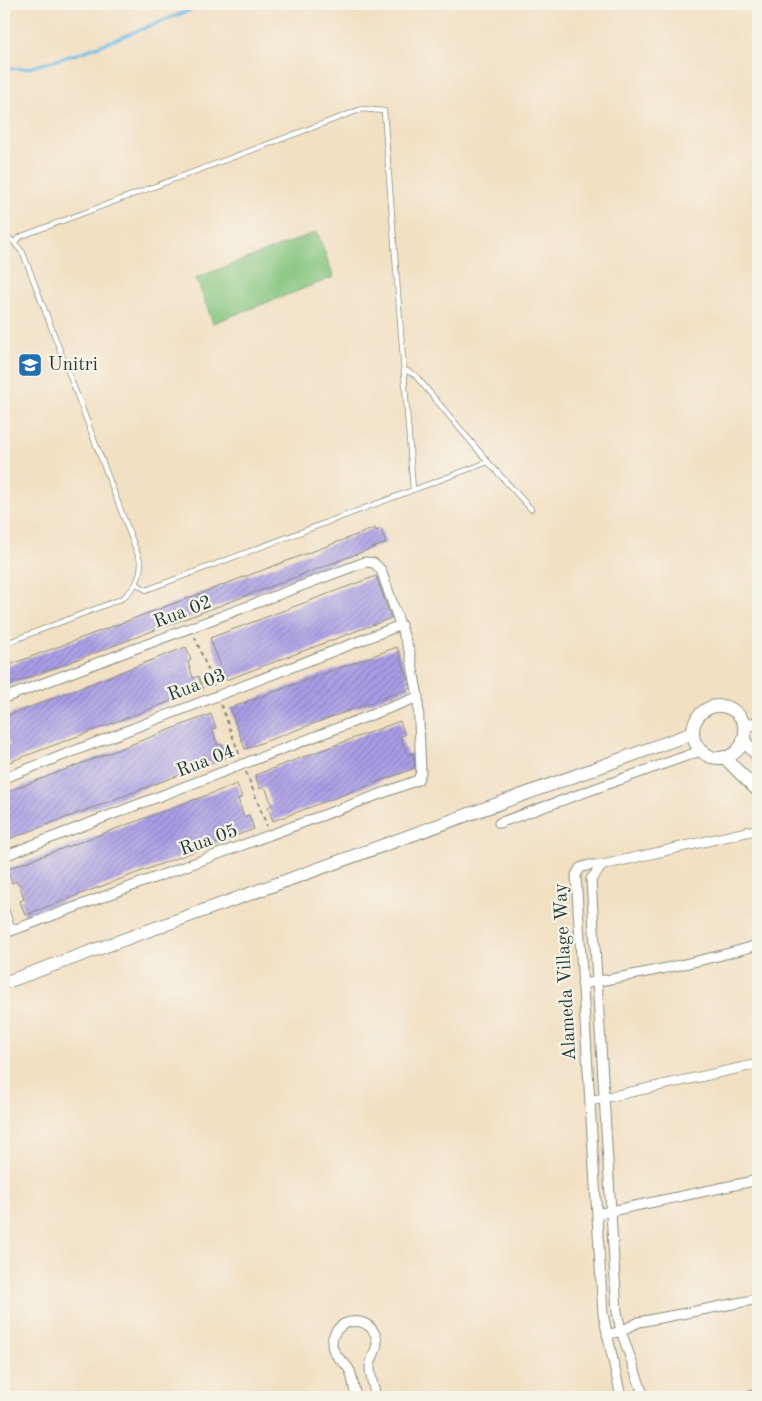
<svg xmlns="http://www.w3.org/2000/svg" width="762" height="1401" viewBox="0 0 762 1401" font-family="'Old Standard TT',serif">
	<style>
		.pitch { fill: #84c57e; stroke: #528159 }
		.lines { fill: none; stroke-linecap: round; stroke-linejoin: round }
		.stream { stroke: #6dbae6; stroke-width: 3 }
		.building { fill: url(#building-hatch) }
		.lane-casing { stroke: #888e7c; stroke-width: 6 }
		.street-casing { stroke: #888e7c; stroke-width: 11 }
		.secondary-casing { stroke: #888e7c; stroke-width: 14 }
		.path { stroke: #888e7c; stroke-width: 2; stroke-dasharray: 4 4; stroke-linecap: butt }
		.lane { stroke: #fff; stroke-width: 4.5 }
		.street { stroke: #fff; stroke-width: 9 }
		.secondary { stroke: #fff; stroke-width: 12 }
		.labels { text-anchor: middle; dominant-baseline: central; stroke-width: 4.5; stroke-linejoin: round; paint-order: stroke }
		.poi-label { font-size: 19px; fill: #1f3d34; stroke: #f7f3e8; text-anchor: start }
		.street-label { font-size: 19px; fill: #1f3d34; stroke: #f7f3e8 }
	</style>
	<defs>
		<pattern id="building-hatch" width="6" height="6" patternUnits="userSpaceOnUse" patternTransform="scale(1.25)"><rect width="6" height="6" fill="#aa9de7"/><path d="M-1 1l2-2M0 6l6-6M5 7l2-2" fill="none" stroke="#8a81bc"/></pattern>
	</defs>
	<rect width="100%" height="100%" fill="#f7f3e8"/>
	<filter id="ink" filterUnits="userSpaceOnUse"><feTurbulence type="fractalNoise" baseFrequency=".02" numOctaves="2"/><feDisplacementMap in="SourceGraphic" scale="10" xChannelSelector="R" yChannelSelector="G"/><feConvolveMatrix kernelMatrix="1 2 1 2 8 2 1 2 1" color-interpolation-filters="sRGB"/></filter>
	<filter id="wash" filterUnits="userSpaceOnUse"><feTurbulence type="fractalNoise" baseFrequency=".0096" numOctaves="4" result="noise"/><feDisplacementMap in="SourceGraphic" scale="20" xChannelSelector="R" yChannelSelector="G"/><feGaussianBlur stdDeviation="1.12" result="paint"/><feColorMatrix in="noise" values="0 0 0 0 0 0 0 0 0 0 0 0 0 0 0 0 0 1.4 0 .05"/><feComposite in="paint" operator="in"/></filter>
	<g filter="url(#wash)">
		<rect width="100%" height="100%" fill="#f2e0c3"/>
		<path class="pitch" d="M317 232 334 277 213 323 196 278Z"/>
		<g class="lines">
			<path class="stream" d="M4 69 29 68 83 52 206 4"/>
		</g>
		<g id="blocks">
			<path class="building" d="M375 528 376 531 381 529 386 543 4 687V667Z
				M376 576 391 618 226 680 210 638Z
				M186 647 191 660 188 662 193 678 198 676 203 689 4 764V748L10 746 4 729V717Z
				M397 647 408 678 410 688 245 749 230 708Z
				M211 714 216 728 212 729 218 745 222 744 227 757 4 841V793Z
				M400 721 405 735 400 736 406 752 408 754 413 753 415 768 273 821 268 807 272 805 266 789 264 787 260 789 255 775Z
				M237 784 242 797 238 799 244 817 249 815 254 829 25 915 20 901 24 899 19 883 17 884 16 881 12 883 7 869Z"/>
		</g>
	</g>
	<g filter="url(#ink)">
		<use href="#blocks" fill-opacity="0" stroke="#888e7c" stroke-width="1"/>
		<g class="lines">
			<defs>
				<path id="lane" d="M4 235 14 242 23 253 141 563C140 580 135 589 121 599L4 644
					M14 242 22 236 362 109 384 111 413 490
					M405 370 415 375 488 462 531 509
					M137 584 146 590 488 462"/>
				<path id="street" d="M4 698 365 562 374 563 381 570 410 653 418 697 421 772 418 780 11 931 4 911
					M4 778 401 625
					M499 823 700 751
					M4 856 418 697
					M603 865 591 879 617 1312 621 1331 644 1397
					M582 984C642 974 700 962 758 945
					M590 1101 758 1064
					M597 1214 758 1180
					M607 1335 621 1331 639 1322 758 1299
					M356 1397C354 1389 353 1379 350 1371 345 1360 332 1357 332 1343 333 1320 365 1313 375 1334 381 1347 371 1355 370 1367 370 1377 374 1388 376 1397
					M621 1397 603 1314 576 875 580 868 589 865H603L755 830
					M631 1397 638 1395 644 1397"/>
				<path id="secondary" d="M693 732a26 26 0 1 1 52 0a26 26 0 1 1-52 0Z
					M744 726 758 723
					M743 740 758 756
					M724 757 758 791
					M4 983 693 733
					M752 1397 758 1395"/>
			</defs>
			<use href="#lane" class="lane-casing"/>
			<use href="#street" class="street-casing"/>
			<use href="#secondary" class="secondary-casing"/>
			<path class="path" d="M195 637 214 686
				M221 705 240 756
				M246 772 267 826"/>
			<use href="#lane" class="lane"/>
			<use href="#street" class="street"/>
			<use href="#secondary" class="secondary"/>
		</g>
	</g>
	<defs>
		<symbol id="university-square" viewBox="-11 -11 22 22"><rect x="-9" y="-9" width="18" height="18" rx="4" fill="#1f6fb2" stroke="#f7f3e8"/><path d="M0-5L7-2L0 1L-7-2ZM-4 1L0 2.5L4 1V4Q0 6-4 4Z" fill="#fff"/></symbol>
	</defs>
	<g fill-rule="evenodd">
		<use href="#university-square" x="16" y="351" width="28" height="28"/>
	</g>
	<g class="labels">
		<g class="poi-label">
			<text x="48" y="365">Unitri</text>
		</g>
		<g class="street-label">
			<text transform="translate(183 613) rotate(-21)">Rua 02</text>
			<text transform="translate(197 686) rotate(-21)">Rua 03</text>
			<text transform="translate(206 762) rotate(-21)">Rua 04</text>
			<text transform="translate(209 841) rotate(-20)">Rua 05</text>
			<text transform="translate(566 972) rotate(-93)">Alameda Village Way</text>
		</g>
	</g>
	<rect width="762" height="1401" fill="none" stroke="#f7f3e8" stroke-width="20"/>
</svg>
